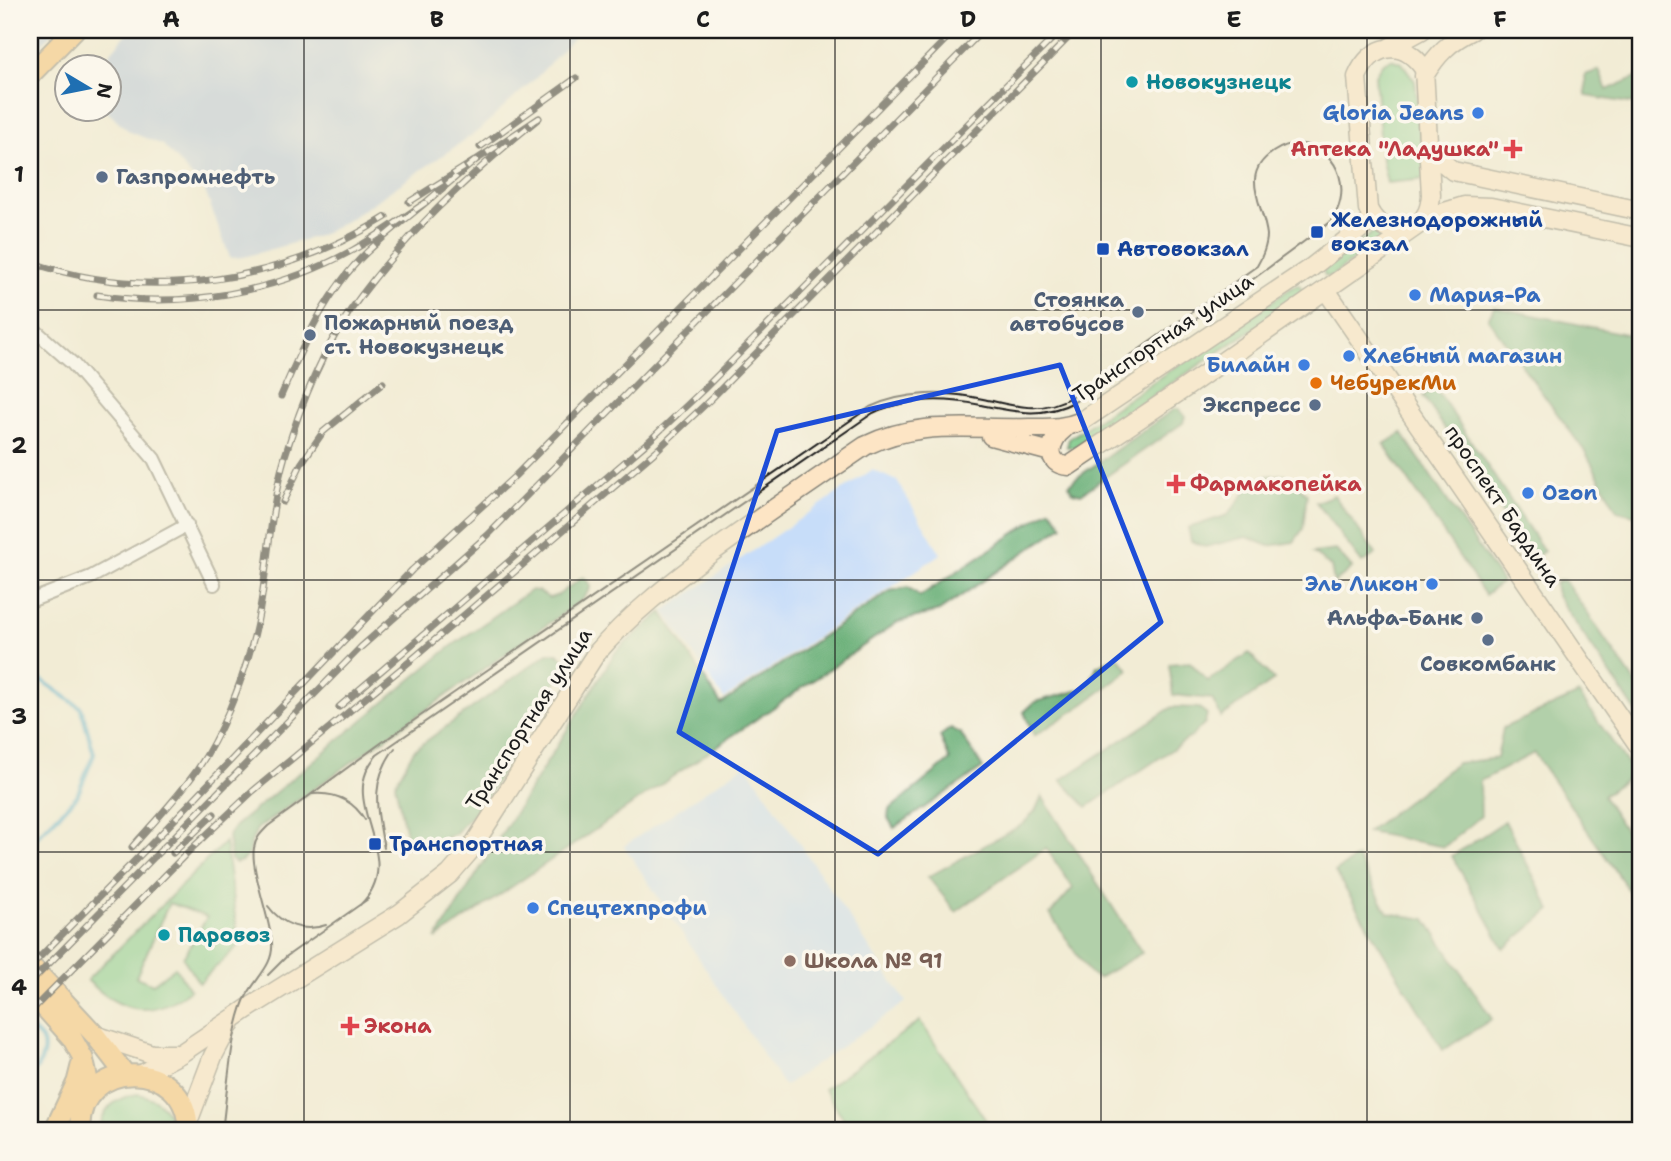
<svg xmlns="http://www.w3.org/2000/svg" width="1671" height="1161" viewBox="0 0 1671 1161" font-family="'Shantell Sans',sans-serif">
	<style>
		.built { fill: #c7ddf9 }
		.industrial { fill: #b5c6de }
		.green { fill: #7cc988; stroke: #4c7252; stroke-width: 2 }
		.forest { fill: #65ad74; stroke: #406448; stroke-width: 2 }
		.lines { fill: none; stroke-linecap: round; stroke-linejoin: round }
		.stream { stroke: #4faacd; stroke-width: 4.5 }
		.minor-casing { stroke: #878479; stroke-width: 16 }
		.secondary-casing { stroke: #878479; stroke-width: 21 }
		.primary-casing { stroke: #878479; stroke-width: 23 }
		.minor { stroke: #fff; stroke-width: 12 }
		.secondary { stroke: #fde5c5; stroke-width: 18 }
		.primary { stroke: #f9be6d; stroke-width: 19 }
		.tram { stroke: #1c1c1c; stroke-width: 2 }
		.rail-casing { stroke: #1c1c1c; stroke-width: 7 }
		.rail { stroke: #fbf7ec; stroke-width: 4.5; stroke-dasharray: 13; stroke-linecap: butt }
		.marked { fill: none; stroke: #1d4ed8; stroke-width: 5; stroke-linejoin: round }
		.grid { fill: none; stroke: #1c1c1c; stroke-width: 2; stroke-opacity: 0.55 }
		.culture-dot { fill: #0f9aa8; stroke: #fbf7ec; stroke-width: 2.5 }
		.shop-dot { fill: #3f7fe0; stroke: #fbf7ec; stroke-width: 2.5 }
		.health-dot { fill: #e0444e; stroke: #fbf7ec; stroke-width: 2.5 }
		.service-dot { fill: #5c6f8a; stroke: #fbf7ec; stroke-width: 2.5 }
		.transit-dot { fill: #1a4fb4; stroke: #fbf7ec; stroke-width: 2.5 }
		.food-dot { fill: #e8710a; stroke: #fbf7ec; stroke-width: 2.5 }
		.education-dot { fill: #8d6e63; stroke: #fbf7ec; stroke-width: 2.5 }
		.labels { text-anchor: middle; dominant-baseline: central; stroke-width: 7; stroke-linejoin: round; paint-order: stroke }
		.culture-label { font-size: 21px; font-weight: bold; fill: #0d838f; stroke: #fbf7ec; text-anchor: start }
		.shop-label { font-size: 21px; font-weight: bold; fill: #366cbe; stroke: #fbf7ec; text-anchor: start }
		.health-label { font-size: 21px; font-weight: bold; fill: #be3a42; stroke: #fbf7ec; text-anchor: start }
		.service-label { font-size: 21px; font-weight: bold; fill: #4e5e75; stroke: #fbf7ec; text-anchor: end }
		.transit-label { font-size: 21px; font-weight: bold; fill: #164399; stroke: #fbf7ec; text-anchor: start }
		.street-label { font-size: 21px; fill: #1c1c1c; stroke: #fbf7ec }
		.food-label { font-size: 21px; font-weight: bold; fill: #c56008; stroke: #fbf7ec; text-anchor: start }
		.education-label { font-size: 21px; font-weight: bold; fill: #785e54; stroke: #fbf7ec; text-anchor: start }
		.neatline { fill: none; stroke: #1c1c1c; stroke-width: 2.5 }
		.grid-label { font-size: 23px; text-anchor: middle; font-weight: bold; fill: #1c1c1c }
	</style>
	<rect width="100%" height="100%" fill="#fbf7ec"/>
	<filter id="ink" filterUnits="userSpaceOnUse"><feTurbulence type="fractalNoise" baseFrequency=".0143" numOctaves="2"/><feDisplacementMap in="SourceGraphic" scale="14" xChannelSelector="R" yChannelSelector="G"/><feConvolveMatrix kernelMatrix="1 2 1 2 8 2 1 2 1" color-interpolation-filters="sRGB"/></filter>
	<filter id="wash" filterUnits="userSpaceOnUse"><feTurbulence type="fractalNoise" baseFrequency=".00686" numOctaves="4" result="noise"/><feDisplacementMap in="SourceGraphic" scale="28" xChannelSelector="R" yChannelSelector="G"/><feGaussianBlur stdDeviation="1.57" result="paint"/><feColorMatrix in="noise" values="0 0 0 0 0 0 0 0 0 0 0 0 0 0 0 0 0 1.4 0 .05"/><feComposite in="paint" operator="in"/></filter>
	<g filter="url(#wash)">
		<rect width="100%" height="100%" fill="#f2ecd6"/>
		<path class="built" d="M872 470 897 481 941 554 724 699 664 611Z
			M746 764 906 1002 784 1086 624 846Z"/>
		<path class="industrial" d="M30 30H55L30 56Z
			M130 30H581L536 78 478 131 351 218 321 235 244 257 230 258 205 191 163 145 130 132 104 109 108 108V66H99Z"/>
		<path class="green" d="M1391 59 1402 63 1415 81 1425 179 1387 183 1382 160 1375 75 1382 64Z
			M1375 231 1385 233V238L1330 277 1325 276 1323 271 1324 267Z
			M1299 285 1304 292 1301 297 1075 448 1067 447 1069 439 1294 286Z
			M225 842 239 945 199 983 183 958 207 917 169 903 136 977 153 984 175 967 190 990C151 1020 121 1013 87 980Z
			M920 1021 993 1131H852L824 1089Z
			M138 1094C158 1098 171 1110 173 1131H99C102 1109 115 1097 138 1094Z"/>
		<path class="forest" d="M1599 70 1607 90 1641 75V105L1586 96 1585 75Z
			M1494 307 1641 337V514L1637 516 1617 511 1586 453 1488 319Z
			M1435 387 1544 551 1533 559 1423 396Z
			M1174 409H1179L1185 416 1183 423 1081 494 1073 492 1069 485 1075 479Z
			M1402 433 1502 582 1485 595 1384 444Z
			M1285 474 1307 494 1303 529 1294 542 1269 546 1247 537 1205 547 1191 541 1188 528 1228 515 1254 481 1266 476Z
			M1334 495 1376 554 1362 563 1316 502Z
			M1051 509 1063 526 939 611 898 622 436 939 617 650 662 612 721 704 890 591 908 587 920 596Z
			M1336 550 1352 568 1334 583 1331 567 1313 553Z
			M583 577 590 584V589L582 600 257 829 250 845 249 854 242 861 236 863 231 860 228 836 235 826 449 648 531 590 538 591 549 598 558 595Z
			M1560 580 1565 581 1641 691V719L1557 596 1555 584Z
			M548 653H558L564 659V669L486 799 455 834 430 844 407 840 395 784 414 750Z
			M1249 653 1274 680 1221 717 1212 699 1173 695 1169 664 1190 662 1208 681Z
			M1118 657 1129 670 1084 704 1034 736 1024 712 1035 702 1088 688 1097 666Z
			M1579 694 1634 773 1603 796 1638 850 1641 849V908L1534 753 1480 781 1481 816 1444 847 1367 832 1457 763 1497 758 1503 728Z
			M1172 707 1199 708 1207 714 1205 723 1192 736 1087 807 1061 780Z
			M951 728 960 733 983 768 894 828 888 818 889 810 950 760 940 736Z
			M1042 796 1142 953 1098 978 1089 973 1050 914 1073 888 1046 848 956 912 928 877 1023 824 1035 811Z
			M1505 821 1551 910 1504 949 1452 856Z
			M1357 857 1388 913 1426 919 1492 1019 1443 1050 1335 872Z"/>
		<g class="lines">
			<path class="stream" d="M30 672 81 708 94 754 77 796 30 844
				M30 1028C33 1031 40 1036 42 1040 48 1054 38 1068 30 1077"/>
		</g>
	</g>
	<g filter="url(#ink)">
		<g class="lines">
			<defs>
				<path id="minor" d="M30 326 73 364 154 459 214 584
					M30 601 91 577 187 525"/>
				<path id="secondary" d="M1389 48 1422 30
					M1424 76C1437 54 1450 41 1473 30
					M1430 146 1441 161 1453 171 1641 211
					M1425 218 1464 206 1491 207 1641 238
					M1326 290 1641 749
					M1064 429C1049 440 1044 465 1069 466L1182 390 1418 225C1427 216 1430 208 1431 195L1424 69C1402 37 1371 44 1357 77L1368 209C1379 231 1397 235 1418 225
					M991 436 1051 452
					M95 1035 152 1054H176
					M142 1074 180 1054 247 1009 399 914 450 874 469 852 595 655C629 615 669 584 711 553 762 516 814 481 865 446 920 419 971 430 1029 428 1050 428 1062 429 1082 421L1312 267 1373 219
					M188 1122 213 1056 231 1022"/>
				<path id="primary" d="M30 75 74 30
					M30 965 95 1035 125 1074
					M30 991 72 1038 83 1058 91 1094
					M54 1131 77 1082 82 1062
					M80 1131C76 1057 189 1055 188 1131"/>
			</defs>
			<use href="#minor" class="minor-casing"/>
			<use href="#secondary" class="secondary-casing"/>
			<use href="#primary" class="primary-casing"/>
			<use href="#minor" class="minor"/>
			<use href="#secondary" class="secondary"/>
			<use href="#primary" class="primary"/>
			<path class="tram" d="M312 794C335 792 353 800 365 820
				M384 848C377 809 369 783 395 748
				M268 906C282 925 303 933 326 925
				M268 975 287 956 368 899
				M222 1131C227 1096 231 1024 247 995 257 977 274 964 272 943 270 918 250 868 254 848 255 839 261 833 268 826L381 743 870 407C904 391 946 391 983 399 1017 406 1040 415 1073 396L1257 266C1262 258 1267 245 1267 235 1264 205 1238 175 1273 152 1282 146 1292 142 1303 144 1341 150 1353 195 1329 223L1237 291 1076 401C1043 419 1015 412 981 405 945 398 906 398 873 413L377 755C333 803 410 857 360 905"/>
			<defs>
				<path id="rail" d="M480 147 576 78
					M409 202 476 160 425 203
					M30 262C148 303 280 283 386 217
					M97 295C184 309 275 293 353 250 378 236 401 219 425 203 406 219 385 235 367 252 326 291 303 345 281 396
					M283 502 301 464 323 432 383 383
					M339 707 648 442 704 389 1061 30
					M132 847C154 822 178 797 197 770 221 735 241 685 252 644 269 583 267 517 285 456 300 407 321 354 350 311 402 237 469 175 539 118L476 160
					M173 853 214 814
					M30 967 156 839 412 570 515 476 955 30
					M30 983 361 647 488 535 983 30
					M30 1012 189 851 253 791 409 662 656 451 712 398 1076 30"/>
			</defs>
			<use href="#rail" class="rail-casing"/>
			<use href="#rail" class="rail"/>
		</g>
	</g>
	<path d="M0 0H1671V1161H0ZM1060 365 1161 622 878 854 679 732 777 431Z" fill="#f2ecd6" fill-opacity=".55" fill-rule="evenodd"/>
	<path class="marked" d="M1060 365 1161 622 878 854 679 732 777 431Z"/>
	<path class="grid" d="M304 30V1131M570 30V1131M835 30V1131M1101 30V1131M1367 30V1131M30 310H1641M30 580H1641M30 852H1641"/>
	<g class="culture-dot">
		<circle cx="1132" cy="82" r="7"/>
		<circle cx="164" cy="935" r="7"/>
	</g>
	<g class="shop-dot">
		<circle cx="1478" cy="113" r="7"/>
		<circle cx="1415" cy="295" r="7"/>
		<circle cx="1349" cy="356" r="7"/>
		<circle cx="1304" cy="365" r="7"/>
		<circle cx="1528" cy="493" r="7"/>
		<circle cx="1432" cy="584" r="7"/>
		<circle cx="533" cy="908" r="7"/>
	</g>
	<g class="health-dot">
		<path d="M1509.5 138.5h7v7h7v7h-7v7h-7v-7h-7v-7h7z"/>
		<path d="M1172.5 473.5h7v7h7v7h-7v7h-7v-7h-7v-7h7z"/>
		<path d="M346.5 1015.5h7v7h7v7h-7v7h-7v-7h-7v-7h7z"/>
	</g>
	<g class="service-dot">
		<circle cx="102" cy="177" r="7"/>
		<circle cx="1138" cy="312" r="7"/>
		<circle cx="310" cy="335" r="7"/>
		<circle cx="1315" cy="405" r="7"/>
		<circle cx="1477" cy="618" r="7"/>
		<circle cx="1488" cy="640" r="7"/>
	</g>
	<g class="transit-dot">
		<rect x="1310" y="225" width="14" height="14" rx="3.5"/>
		<rect x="1096" y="242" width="14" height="14" rx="3.5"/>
		<rect x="368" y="837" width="14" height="14" rx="3.5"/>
	</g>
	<circle class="food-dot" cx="1316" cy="383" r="7"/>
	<circle class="education-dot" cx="790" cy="961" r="7"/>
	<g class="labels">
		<g class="culture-label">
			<text x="1146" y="82">Новокузнецк</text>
			<text x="178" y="935">Паровоз</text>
		</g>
		<g class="shop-label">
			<text x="1464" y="113" text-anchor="end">Gloria Jeans</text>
			<text x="1429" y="295">Мария-Ра</text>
			<text x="1363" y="356">Хлебный магазин</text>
			<text x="1290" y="365" text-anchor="end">Билайн</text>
			<text x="1542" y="493">Ozon</text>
			<text x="1418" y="584" text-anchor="end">Эль Ликон</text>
			<text x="547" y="908">Спецтехпрофи</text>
		</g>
		<g class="health-label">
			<text x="1499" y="149" text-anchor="end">Аптека "Ладушка"</text>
			<text x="1190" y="484">Фармакопейка</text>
			<text x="364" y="1026">Экона</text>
		</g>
		<g class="service-label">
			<text x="116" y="177" text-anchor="start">Газпромнефть</text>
			<text x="1124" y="300">Стоянка<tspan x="1124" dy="24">автобусов</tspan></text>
			<text x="324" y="323" text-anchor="start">Пожарный поезд<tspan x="324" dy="24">ст. Новокузнецк</tspan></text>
			<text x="1301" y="405">Экспресс</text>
			<text x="1463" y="618">Альфа-Банк</text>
			<text x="1488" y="664" text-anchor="middle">Совкомбанк</text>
		</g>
		<g class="transit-label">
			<text x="1331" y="220">Железнодорожный<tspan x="1331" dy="24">вокзал</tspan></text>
			<text x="1117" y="249">Автовокзал</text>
			<text x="389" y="844">Транспортная</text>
		</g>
		<g class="street-label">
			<text transform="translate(1163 338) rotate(-34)">Транспортная улица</text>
			<text transform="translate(1503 506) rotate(56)">проспект Бардина</text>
			<text transform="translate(529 719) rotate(-57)">Транспортная улица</text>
		</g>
		<g class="food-label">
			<text x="1330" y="383">ЧебурекМи</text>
		</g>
		<g class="education-label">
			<text x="804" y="961">Школа № 91</text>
		</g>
	</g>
	<rect width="1671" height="1161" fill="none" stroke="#fbf7ec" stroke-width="77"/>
	<g transform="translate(88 88) rotate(100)"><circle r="33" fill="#fbf7ec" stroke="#a29f99" stroke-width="2"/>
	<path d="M0-5L12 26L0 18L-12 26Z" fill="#1f6fb2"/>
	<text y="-10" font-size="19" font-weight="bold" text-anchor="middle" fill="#1c1c1c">N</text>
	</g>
	<rect x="38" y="38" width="1594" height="1084" class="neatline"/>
	<g class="grid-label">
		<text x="171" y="27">A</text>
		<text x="437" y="27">B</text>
		<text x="703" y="27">C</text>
		<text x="968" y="27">D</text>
		<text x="1234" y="27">E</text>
		<text x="1500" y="27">F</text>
		<text x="19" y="182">1</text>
		<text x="19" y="453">2</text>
		<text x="19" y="724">3</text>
		<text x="19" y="995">4</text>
	</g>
</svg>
